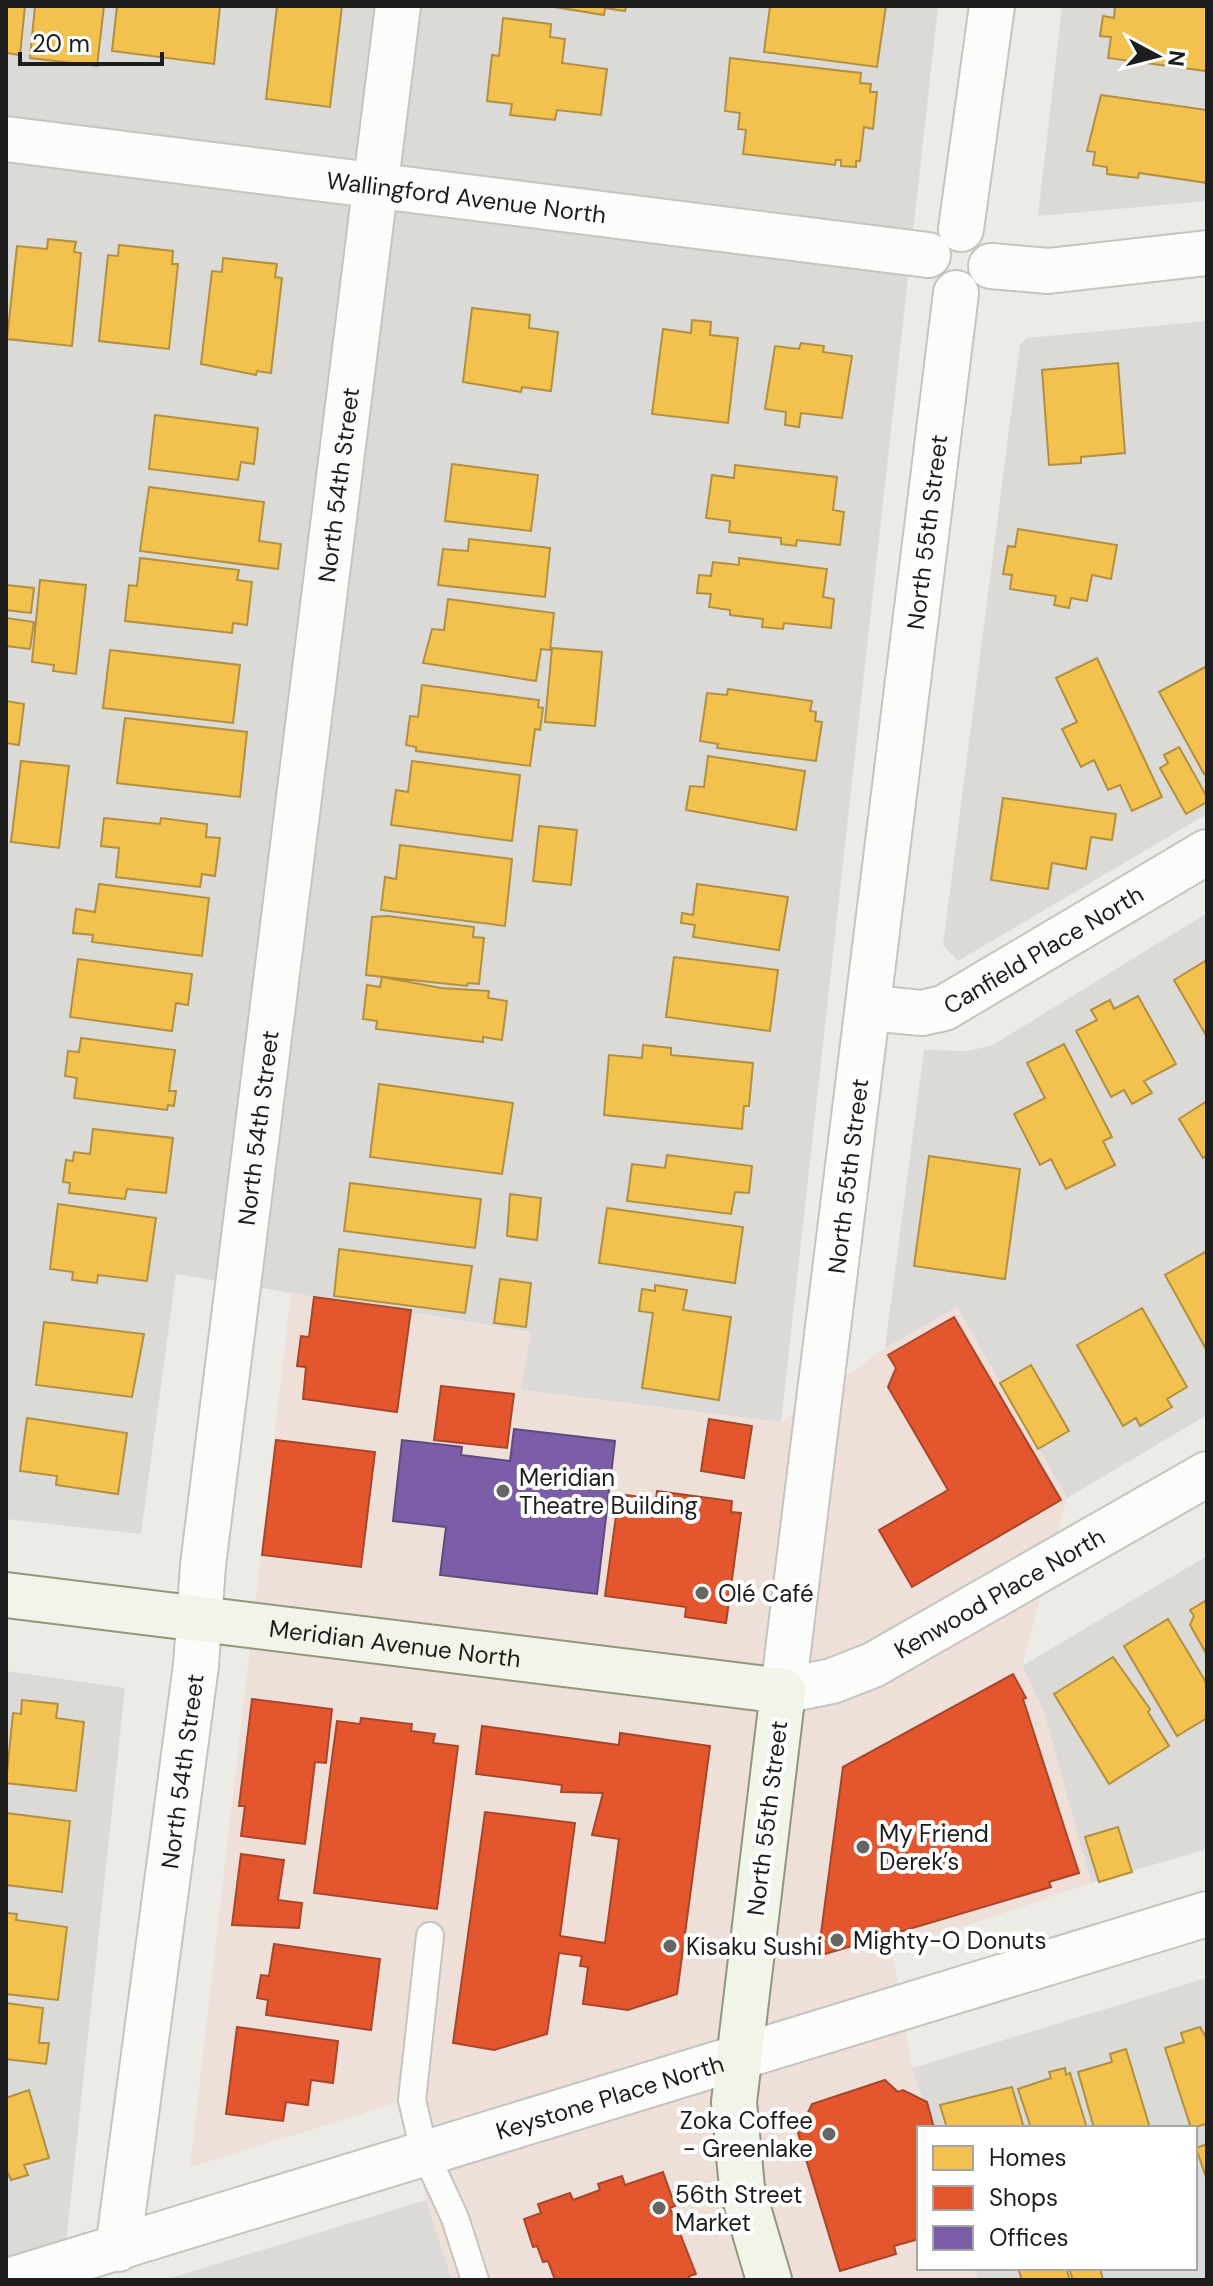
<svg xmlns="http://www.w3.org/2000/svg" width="1213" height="2286" viewBox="0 0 1213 2286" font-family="'DM Sans',sans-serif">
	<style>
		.residential { fill: #dbdad7 }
		.commercial { fill: #efdfd9 }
		.homes { fill: #f2c14e; stroke: #b2903f; stroke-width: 2 }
		.shops { fill: #e4572e; stroke: #a84629; stroke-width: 2 }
		.offices { fill: #7b5ea7; stroke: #5f4a7e; stroke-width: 2 }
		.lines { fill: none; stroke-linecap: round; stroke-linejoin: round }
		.lane-casing { stroke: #c4c4c1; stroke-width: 30 }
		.street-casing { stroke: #c4c4c1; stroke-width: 48 }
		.secondary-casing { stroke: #91967c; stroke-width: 48 }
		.lane { stroke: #fcfcfb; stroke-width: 26 }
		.street { stroke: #fcfcfb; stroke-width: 44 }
		.secondary { stroke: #f1f4e8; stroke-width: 44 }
		.poi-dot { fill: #656563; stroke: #fff; stroke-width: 3 }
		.labels { text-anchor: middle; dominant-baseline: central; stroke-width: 8; stroke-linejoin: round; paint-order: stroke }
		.street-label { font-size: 24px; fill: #1d1d1d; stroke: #fff }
		.poi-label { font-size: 24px; fill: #1d1d1d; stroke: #fff; text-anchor: start }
	</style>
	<rect width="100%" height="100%" fill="#ecebe5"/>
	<path class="residential" d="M6 6H938L781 1422 520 1390 530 1332 176 1274 141 1534 6 1519Z
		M1062 6H1207V201L1038 216Z
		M1207 321V814L958 961 943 945 1020 344 1027 338Z
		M1207 913V1415L1067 1498 957 1308 885 1348 924 1050 968 1051 993 1045Z
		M1207 1556V1849L1091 1883 1044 1712 1022 1666Z
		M6 1671 125 1688 62 2280H6Z
		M1207 1978V2280H978L975 2268H1195V2128H933L912 2068Z
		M426 2200 452 2280H164Z"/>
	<path class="commercial" d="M291 1293 531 1333 521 1390 781 1422 885 1348 957 1307 1067 1498 1022 1666 1044 1712 1091 1883 892 1951 912 2068 933 2128H919V2268H975L978 2280H452L426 2199 404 2101 190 2167Z"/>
	<path class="homes" d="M6 6H25L20 55 6 53Z
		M35 6H104L97 66 30 58Z
		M117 6H220L214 64 112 51Z
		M277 6H342L330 107 266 99Z
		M548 6H626L625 11 605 8 604 15Z
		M770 6H886L877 67 764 52Z
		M1115 6H1207L1206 71 1108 58 1111 37 1100 36 1103 16 1114 18Z
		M503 18 551 24 550 37 565 39 562 63 607 69 601 115 557 110 555 120 510 115 512 104 487 101 492 55 499 56Z
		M730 58 861 73 860 83 871 84 870 92H877L873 129 864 127 860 161H856V167L841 166V160H836L835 165 743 154 746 130 738 129 740 113 725 111Z
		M1101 95 1207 110V183L1139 173 1138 178 1107 174V167L1093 165 1095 152 1087 151Z
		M48 239 76 242 74 252 81 253 72 346 7 339 17 246 47 249Z
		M119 245 173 251 172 264H178L169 349 99 341 108 255 118 256Z
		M223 258 277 264 275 277 282 278 271 373 257 371 256 375 201 364 212 271 222 272Z
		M472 308 530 315 529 328 558 332 551 391 522 387 521 392 463 382Z
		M692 320 711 322 710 335 738 338 728 423 652 414 663 329 691 333Z
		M801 343 824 346 823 352 852 356 842 418 801 413 799 427 785 425 786 412 765 409 775 346 799 349Z
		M1118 363 1125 453 1081 457V463L1049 465 1042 370Z
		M155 415 258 428 254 464 241 462 238 480 149 469Z
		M452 464 538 475 531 531 445 521Z
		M735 465 837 477 833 510 844 512 840 545 797 540 796 546 781 544V538L729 532 730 521 706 518 712 475 734 478Z
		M149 487 264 502 259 541 281 544 278 569 140 551Z
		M1018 529 1117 545 1111 579 1092 575 1087 601 1071 598 1069 608 1054 605 1056 596 1010 589 1012 575 1003 574 1008 546 1015 547Z
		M469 539 550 548 545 597 438 585 443 549 468 551Z
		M140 558 239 570 237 580 252 582 247 625 233 623 232 633 125 621 129 585 137 586Z
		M739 558 827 569 823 597 834 599 831 628 784 623 783 629 762 627 763 619 730 615V610L709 607 711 594 697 593 699 575 711 576 713 562 739 565Z
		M40 580 86 585 76 674 53 671 54 665 32 662Z
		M6 585 34 588 31 613 6 610Z
		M448 599 554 613 550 650 541 649 536 681 423 663 432 629 444 630Z
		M6 618 34 622 30 649 6 646Z
		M552 648 602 652 595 726 545 722Z
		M110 650 240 665 233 723 103 708Z
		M1097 658 1162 797 1132 811 1120 785 1108 790 1094 760 1081 767 1062 729 1077 722 1056 678Z
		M1207 666V772L1204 774 1159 692Z
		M422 685 539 700 538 707 543 708 540 730 535 729 530 766 416 751V747L406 745 410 716 418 717Z
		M728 689 812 701 810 711 816 712 815 721 822 722 816 761 717 748 718 744 700 741 707 693 727 695Z
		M6 701 24 704 19 745 6 743Z
		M125 718 247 732 240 797 117 783Z
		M1179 747 1207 797V802L1186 814 1160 768 1168 763 1164 755Z
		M708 756 805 771 796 830 686 810 690 786 704 787Z
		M21 761 69 766 59 848 11 842Z
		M412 761 520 775 512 841 391 825 396 790 408 792Z
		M1003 798 1116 814 1112 840 1091 837 1086 869 1052 863 1048 889 991 880Z
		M104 818 160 824 161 818 207 824 206 837 220 838 215 876 202 874 200 887 116 877 119 848 101 846Z
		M539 826 577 830 571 885 533 881Z
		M400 845 512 859 505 926 381 910 385 877 396 879Z
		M99 884 209 898 202 956 92 942 93 935 73 933 76 909 95 912Z
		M697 884 788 897 779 950 693 937 695 925 681 923 682 913 693 915Z
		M387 916 474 927 473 937 484 938 479 984 468 983 467 986 366 975 372 917Z
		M674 957 778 970 770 1031 666 1017Z
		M78 959 192 974 188 1005 176 1003 172 1031 70 1017Z
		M1207 960V1037L1174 980Z
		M382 977 441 988 489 991 488 998 507 1001 502 1040 483 1037V1042L376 1029 377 1021 363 1019 367 985 380 987Z
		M1138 996 1176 1064 1144 1081 1152 1093 1132 1104 1124 1090 1111 1097 1076 1031 1097 1020 1091 1010 1110 1000 1114 1009Z
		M81 1038 175 1050 169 1091H176L174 1106 168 1105 167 1110 74 1098 77 1078 65 1076 68 1051 79 1052Z
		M1064 1044 1112 1137 1103 1141 1115 1165 1066 1189 1051 1159 1040 1165 1014 1114 1045 1098 1027 1063Z
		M643 1045 671 1048V1055L753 1063 749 1106H744L742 1129 604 1115 609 1055 642 1058Z
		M379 1084 513 1103 502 1174 370 1157Z
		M1207 1101V1155L1203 1158 1179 1119Z
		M93 1129 173 1138 166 1193 127 1189 125 1199 69 1193 70 1183 63 1182 66 1160 73 1161 74 1152 90 1154Z
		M667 1155 752 1166 749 1193 735 1192 731 1214 627 1201 632 1164 665 1168Z
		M929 1156 1020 1169 1005 1279 914 1266Z
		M350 1183 481 1199 475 1248 344 1231Z
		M510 1194 541 1198 537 1240 507 1236Z
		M58 1204 156 1218 147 1281 98 1275 97 1283 72 1280 73 1272 50 1269Z
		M607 1208 743 1227 735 1283 599 1263Z
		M339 1249 472 1266 465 1313 334 1296Z
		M1207 1251V1351L1165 1275Z
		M500 1279 531 1283 526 1327 494 1323Z
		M655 1285 687 1290 683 1310 731 1317 719 1400 642 1388 653 1313 639 1311 642 1289 655 1291Z
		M1142 1308 1187 1387 1167 1399 1172 1407 1140 1426 1136 1418 1123 1426 1077 1345Z
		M44 1322 144 1334 132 1397 36 1385Z
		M1031 1365 1069 1431 1038 1449 1000 1383Z
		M27 1418 127 1433 118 1494 56 1485 57 1476 20 1471Z
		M1207 1600V1655L1190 1625 1194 1616 1190 1610Z
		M1168 1619 1207 1684V1718L1177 1736 1124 1646Z
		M1113 1657 1150 1709 1148 1712 1169 1746 1109 1784 1054 1694Z
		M22 1700 58 1704 56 1718 84 1722 76 1791 6 1783 13 1713 21 1714Z
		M6 1813 70 1821 62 1892 6 1885Z
		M1118 1827 1132 1872 1099 1882 1085 1837Z
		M6 1913 17 1914 16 1920 67 1927 58 2000 6 1994Z
		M6 2003 43 2008 39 2043H49L46 2064 6 2059Z
		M1200 2027 1207 2039V2124L1191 2128 1165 2048 1184 2042 1181 2033Z
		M1126 2049 1150 2128H1094L1078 2072 1112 2062 1110 2054Z
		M1065 2068 1066 2075 1070 2073 1087 2128H1031L1018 2089 1051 2078 1049 2072Z
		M1012 2087 1024 2128H947L940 2105Z
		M29 2090 49 2158 24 2165 28 2175 11 2180 6 2169V2098Z
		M1207 2144V2180L1196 2148Z
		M1018 2268H1066L1070 2280H1022Z
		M1069 2268H1100L1103 2280H1073Z"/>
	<path class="shops" d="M314 1297 411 1310 397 1412 303 1399 306 1367 297 1366 301 1336 309 1337Z
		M954 1317 1061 1500 912 1587 879 1530 948 1490 888 1387 896 1368 888 1355Z
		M441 1386 514 1394 507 1448 434 1440Z
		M709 1419 752 1426 744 1478 701 1471Z
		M276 1440 375 1452 361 1567 262 1555Z
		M657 1491 732 1501 731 1512 741 1513 726 1623 685 1617 686 1607 605 1596 619 1494 656 1499Z
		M1013 1674 1026 1698 1023 1699 1079 1873 1049 1882 1051 1887 818 1956 843 1767Z
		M252 1699 332 1709 326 1763 315 1762 305 1844 241 1836 245 1806H239Z
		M361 1718 412 1724 411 1731 435 1734 433 1743 458 1746 437 1909 314 1893 337 1721 360 1724Z
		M482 1726 619 1745 620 1733 710 1746 677 1994 628 2010 583 2004 588 1967 580 1966 582 1956 559 1953 547 2034 494 2050 453 2043 485 1812 575 1823 560 1936 605 1943 619 1839 592 1835 603 1793 561 1792 562 1785 476 1774Z
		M241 1854 284 1860 278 1900 302 1903 299 1928 232 1925Z
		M274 1944 380 1959 371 2030 266 2015 268 2000 257 1998 261 1975 269 1976Z
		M237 2027 338 2041 333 2083 311 2080 308 2105 286 2102 283 2121 226 2114Z
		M885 2080 898 2092 903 2090 927 2102 934 2128H919V2239L894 2246 896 2254 840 2271 798 2133 812 2104Z
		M663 2172 675 2206 670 2208 696 2274 689 2276 690 2280H555L548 2261 543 2262 537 2246 533 2247 524 2219 541 2213 538 2204 570 2193 573 2200 600 2190 598 2184 622 2176 625 2185Z"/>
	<path class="offices" d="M514 1429 615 1441 597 1594 440 1575 446 1527 393 1521 402 1440 462 1447 461 1455 510 1461Z"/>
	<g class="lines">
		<defs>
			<path id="lane" d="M430 1936 412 2100 424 2151 455 2218 475 2280"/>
			<g id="street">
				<path id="s1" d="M6 139 928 255"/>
				<path d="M961 229 992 6"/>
				<path d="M991 266 1048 271 1207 253"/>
				<path id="s2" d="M956 293 783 1691 832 1681 873 1665 1207 1474"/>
				<path id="s3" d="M870 1008 922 1013 944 1008 1207 852"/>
				<path id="s4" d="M118 2249 196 1665 203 1565 398 6"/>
				<path id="s5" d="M11 2280 1207 1914"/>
			</g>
			<g id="secondary">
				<path id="s6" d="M6 1595 783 1691 734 2102 742 2188 769 2280"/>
			</g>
		</defs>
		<use href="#lane" class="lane-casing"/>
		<use href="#street" class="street-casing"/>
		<use href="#secondary" class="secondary-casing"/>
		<use href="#lane" class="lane"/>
		<use href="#street" class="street"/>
		<use href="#secondary" class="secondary"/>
	</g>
	<g class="poi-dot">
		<circle cx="503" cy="1491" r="8"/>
		<circle cx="702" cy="1593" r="8"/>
		<circle cx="863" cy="1847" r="8"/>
		<circle cx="837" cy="1940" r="8"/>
		<circle cx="670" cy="1946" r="8"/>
		<circle cx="829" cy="2134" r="8"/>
		<circle cx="659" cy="2208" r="8"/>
	</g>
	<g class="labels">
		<g class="street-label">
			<text stroke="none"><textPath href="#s1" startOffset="464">Wallingford Avenue North</textPath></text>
			<text stroke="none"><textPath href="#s4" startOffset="1778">North 54th Street</textPath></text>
			<text transform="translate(927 532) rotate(-83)">North 55th Street</text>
			<text stroke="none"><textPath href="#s3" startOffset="190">Canfield Place North</textPath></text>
			<text stroke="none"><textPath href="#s4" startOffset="1130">North 54th Street</textPath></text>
			<text transform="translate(848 1176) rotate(-83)">North 55th Street</text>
			<text stroke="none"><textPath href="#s2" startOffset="1648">Kenwood Place North</textPath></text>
			<text stroke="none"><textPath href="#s6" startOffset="392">Meridian Avenue North</textPath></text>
			<text stroke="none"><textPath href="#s4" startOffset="482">North 54th Street</textPath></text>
			<text transform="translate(767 1818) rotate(-83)">North 55th Street</text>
			<text stroke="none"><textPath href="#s5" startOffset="626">Keystone Place North</textPath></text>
		</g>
		<g class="poi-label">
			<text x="519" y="1477">Meridian<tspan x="519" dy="28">Theatre Building</tspan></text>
			<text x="718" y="1593">Olé Café</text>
			<text x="879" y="1833">My Friend<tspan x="879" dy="28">Derek’s</tspan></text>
			<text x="853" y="1940">Mighty-O Donuts</text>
			<text x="686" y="1946">Kisaku Sushi</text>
			<text x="813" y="2120" text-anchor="end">Zoka Coffee<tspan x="813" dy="28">- Greenlake</tspan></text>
			<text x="675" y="2194">56th Street<tspan x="675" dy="28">Market</tspan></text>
		</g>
	</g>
	<rect width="1213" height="2286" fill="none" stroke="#1d1d1d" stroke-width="16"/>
	<rect x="917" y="2126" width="280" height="144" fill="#ffffff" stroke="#a5a5a5" stroke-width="2"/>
	<rect x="933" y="2146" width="40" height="24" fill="#f2c14e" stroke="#a5a5a5" stroke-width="2"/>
	<text x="989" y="2166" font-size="24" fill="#1d1d1d">Homes</text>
	<rect x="933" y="2186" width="40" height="24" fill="#e4572e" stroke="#a5a5a5" stroke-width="2"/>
	<text x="989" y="2206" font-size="24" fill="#1d1d1d">Shops</text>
	<rect x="933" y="2226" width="40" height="24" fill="#7b5ea7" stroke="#a5a5a5" stroke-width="2"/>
	<text x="989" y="2246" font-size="24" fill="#1d1d1d">Offices</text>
	<g transform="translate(1157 56) rotate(97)" stroke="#ffffff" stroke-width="6" paint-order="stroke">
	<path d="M0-6L14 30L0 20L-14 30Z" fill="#1d1d1d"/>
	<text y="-12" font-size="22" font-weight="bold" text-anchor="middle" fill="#1d1d1d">N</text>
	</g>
	<path d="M20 52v12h142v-12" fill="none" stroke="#1d1d1d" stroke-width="4"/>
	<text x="32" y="52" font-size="24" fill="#1d1d1d" stroke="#ffffff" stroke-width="6" paint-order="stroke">20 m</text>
</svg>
